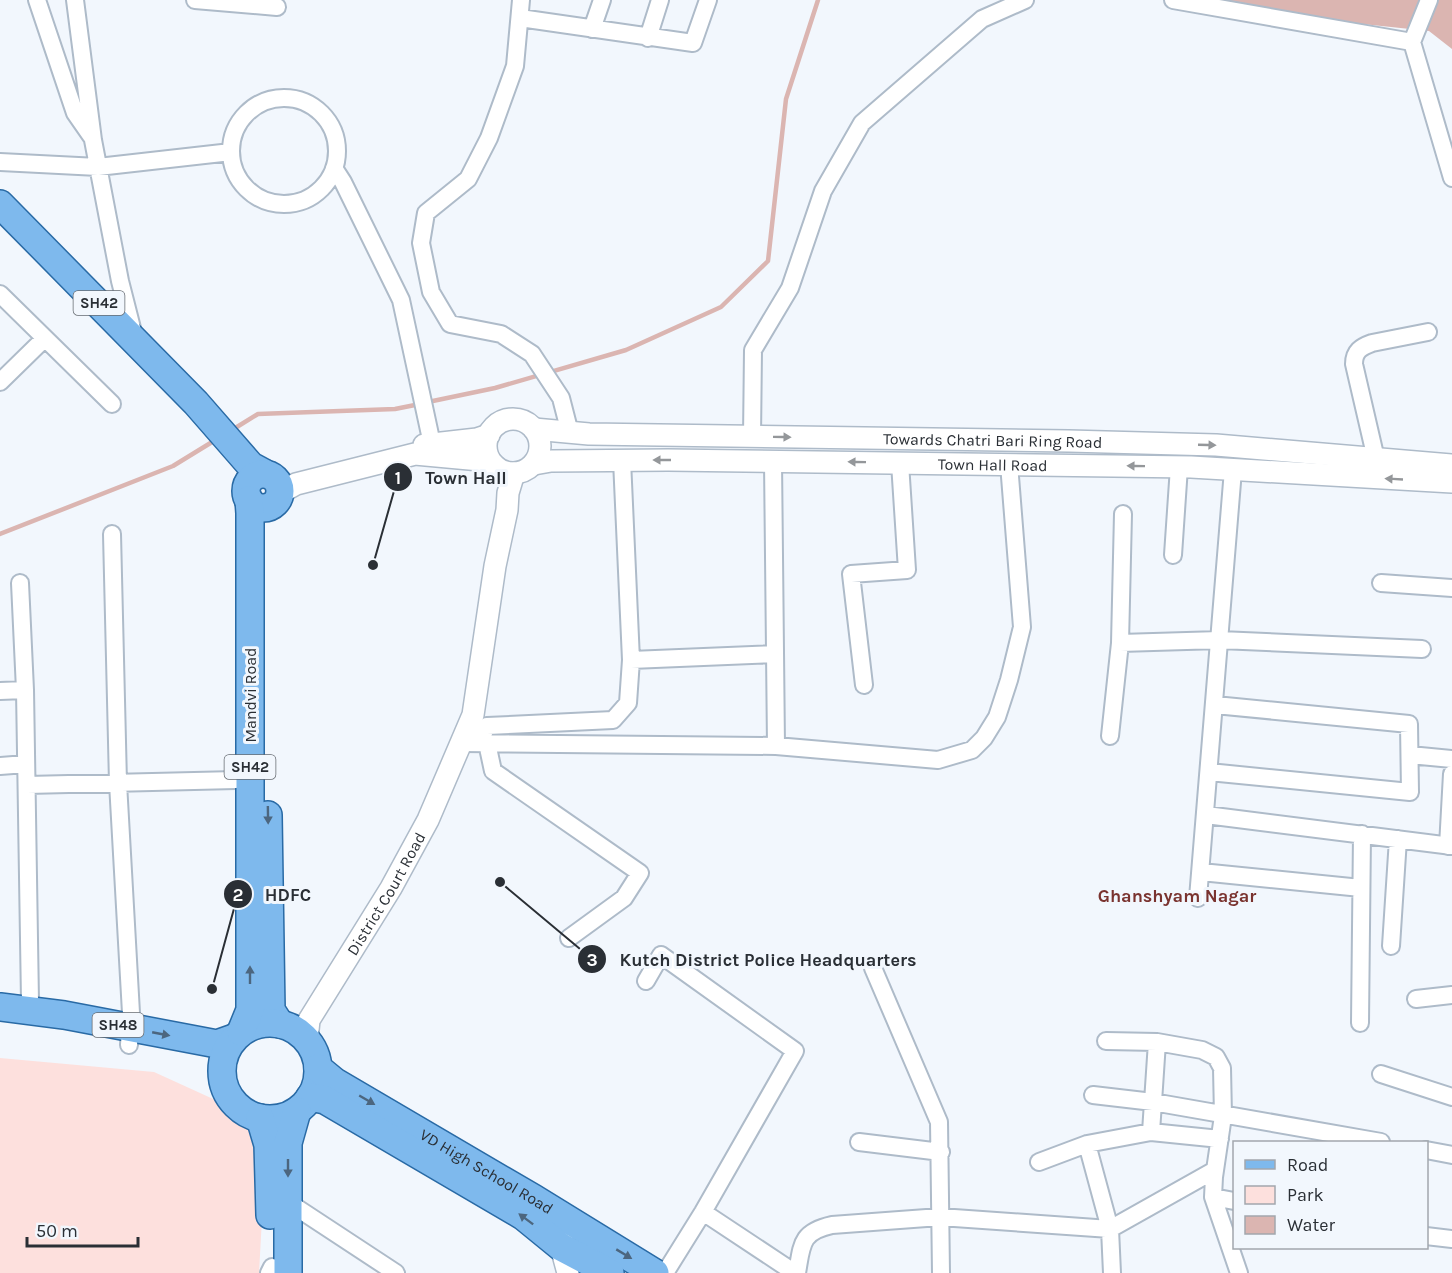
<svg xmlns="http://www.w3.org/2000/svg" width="1452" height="1273" viewBox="0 0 1452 1273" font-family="Karla,sans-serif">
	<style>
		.green { fill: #fde0dd }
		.water { fill: #dbb5b1 }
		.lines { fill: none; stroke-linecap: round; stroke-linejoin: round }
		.stream { stroke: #dbb5b1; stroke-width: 4.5 }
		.minor-casing { stroke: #aebbc9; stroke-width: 20 }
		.tertiary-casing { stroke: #aebbc9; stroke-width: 24 }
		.primary-casing { stroke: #296aa5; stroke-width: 30 }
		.minor { stroke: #fff; stroke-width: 16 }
		.tertiary { stroke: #fff; stroke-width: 21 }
		.primary { stroke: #7eb9ed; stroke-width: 27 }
		.oneway { fill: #94979a }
		.oneway2 { fill: #4c667f }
		.labels { text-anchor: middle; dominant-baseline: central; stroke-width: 6; stroke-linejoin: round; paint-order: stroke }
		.shield { fill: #f2f7fd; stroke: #666b71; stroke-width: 1.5 }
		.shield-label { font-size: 15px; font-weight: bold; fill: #2a2f35 }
		.street-label { font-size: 16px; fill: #2a2f35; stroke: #f2f7fd }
		.neighbourhood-label { font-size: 18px; font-weight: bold; fill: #7a332f; stroke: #f2f7fd }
		.leader { fill: none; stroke: #2a2f35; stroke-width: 2 }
		.callout-dot { fill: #2a2f35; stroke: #f2f7fd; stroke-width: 2 }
		.mark-label { font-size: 18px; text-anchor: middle; font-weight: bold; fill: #fff }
		.callout-label { font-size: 18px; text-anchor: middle; font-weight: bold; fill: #2a2f35; stroke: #f2f7fd; stroke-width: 6; stroke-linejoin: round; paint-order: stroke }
	</style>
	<rect width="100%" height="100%" fill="#f2f7fd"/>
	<path class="green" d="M0 1058 154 1072 222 1103 250 1132 263 1200 259 1273H0Z"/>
	<path class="water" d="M1220 0H1452V49L1429 31 1221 9Z"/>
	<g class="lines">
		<path class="stream" d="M428 402 495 388 626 350 721 307 768 261 786 99 818 0
			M232 430 258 414 395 409 420 404
			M0 534 173 466 217 439"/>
		<defs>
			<path id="minor" d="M37 0 75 113 91 136
				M75 0 93 140 120 281 134 336
				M195 0 277 7
				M521 0 515 66 489 138 468 179 426 213 421 243 431 292 450 324 501 334 532 354 561 398 570 433
				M1173 0 1412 42 1429 0
				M520 18 693 43 708 0
				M592 29 602 0
				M648 38 660 0
				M1412 42 1452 178
				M231 151a53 53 0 1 1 106 0a53 53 0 1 1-106 0Z
				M0 162 98 167 231 152
				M334 168 343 182 401 300 432 444
				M0 294 112 404
				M0 382 45 338
				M752 437 753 350 790 288 823 191 862 123 982 19 1025 0
				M1376 459 1354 364C1354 351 1361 347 1372 343L1428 332
				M773 461 776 746
				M112 534 118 783 131 1013 129 1045
				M1173 555 1179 467
				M20 583 25 690 30 1001
				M1381 583 1452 588
				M1120 643 1220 640 1422 649
				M631 660 775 654
				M864 685 851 574 907 570 900 463
				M0 691 25 690
				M1110 736 1120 643 1123 514
				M462 743 776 746 938 760 972 750 984 738 997 717 1009 680 1022 627 1009 464
				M479 743 487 726 613 720 628 703 631 660 622 460
				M487 743 493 771 640 873 624 898 569 938
				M1410 755 1452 759
				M0 766 26 764
				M1209 772 1410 792 1409 724 1215 705
				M27 785 236 780
				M1206 815 1452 846
				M1448 846 1452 774
				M1201 872 1361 888
				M1198 898 1233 470
				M1391 946 1398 839
				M873 968 939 1122 941 1273
				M646 981 661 955 795 1051 703 1212 665 1273
				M1416 999 1452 995
				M1360 1023 1362 834
				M1106 1041 1157 1042 1202 1050 1216 1057 1222 1068 1223 1116 1214 1177 1213 1197 1239 1273
				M1381 1074 1452 1097
				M1093 1095 1153 1102 1381 1142
				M1151 1132 1157 1042
				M859 1142 941 1152
				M1087 1144 1110 1229 1112 1273
				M1426 1150 1452 1155
				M1039 1162 1087 1144 1151 1132 1220 1139
				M1213 1197 1234 1201
				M288 1202 396 1273
				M703 1212 795 1273
				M1426 1236 1452 1239
				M269 1273 272 1267
				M797 1273C802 1245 800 1232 832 1225L940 1217 1110 1229 1215 1170"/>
			<g id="tertiary">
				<circle cx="513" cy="446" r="27"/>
				<path id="s1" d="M534 429 589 434 1069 441 1216 445 1452 465"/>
				<path d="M424 445 477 439 489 435"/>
				<path id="s2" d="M534 464 551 461 668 460 1191 467 1452 482"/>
				<path d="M280 493 296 484 415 454 480 460 494 465"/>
				<path id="s3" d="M307 1040 309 1020 391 888 428 820 473 715 495 566 507 510 508 493 514 473"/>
				<path d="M563 1239 561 1247 568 1273"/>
			</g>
			<g id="primary">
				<path d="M0 204 196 403 251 466 264 473"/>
				<circle cx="263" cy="491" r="17"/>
				<path d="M268 815 271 1010 280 1024"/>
				<path d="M0 1007 64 1015 217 1044 234 1038"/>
				<circle cx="270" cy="1071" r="48"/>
				<path d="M241 1032 250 1010V513L249 500"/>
				<path id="s4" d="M318 1068 335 1082 533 1198 655 1273"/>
				<path d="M310 1097 325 1100 523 1216 561 1247 610 1273"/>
				<path d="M260 1118 268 1145 270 1215"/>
				<path d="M288 1273V1143L297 1111"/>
			</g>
		</defs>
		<use href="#minor" class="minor-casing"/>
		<use href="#tertiary" class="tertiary-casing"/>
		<use href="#primary" class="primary-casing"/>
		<use href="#minor" class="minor"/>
		<use href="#tertiary" class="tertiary"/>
		<use href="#primary" class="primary"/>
	</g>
	<defs><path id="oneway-solid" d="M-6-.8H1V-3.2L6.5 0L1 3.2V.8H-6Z" transform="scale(1.5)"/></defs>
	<g class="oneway">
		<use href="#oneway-solid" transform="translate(782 437) rotate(1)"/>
		<use href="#oneway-solid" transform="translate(1207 445) rotate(2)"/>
		<use href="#oneway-solid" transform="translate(662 460) rotate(180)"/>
		<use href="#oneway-solid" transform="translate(857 462) rotate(-179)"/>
		<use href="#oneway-solid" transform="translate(1136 466) rotate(-179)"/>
		<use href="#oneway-solid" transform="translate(1394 479) rotate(-177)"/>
	</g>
	<g class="oneway2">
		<use href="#oneway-solid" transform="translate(268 815) rotate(89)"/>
		<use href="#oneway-solid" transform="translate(250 975) rotate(-90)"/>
		<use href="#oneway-solid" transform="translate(161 1034) rotate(11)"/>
		<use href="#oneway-solid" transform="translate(367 1100) rotate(30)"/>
		<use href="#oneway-solid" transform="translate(288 1168) rotate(90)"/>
		<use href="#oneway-solid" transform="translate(526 1219) rotate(-143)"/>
		<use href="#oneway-solid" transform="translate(624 1254) rotate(31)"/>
	</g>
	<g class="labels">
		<g class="shield">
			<rect x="73.5" y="291" width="51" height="24" rx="4.5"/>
			<rect x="224.5" y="755" width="51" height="24" rx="4.5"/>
			<rect x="92.5" y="1013" width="51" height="24" rx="4.5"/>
		</g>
		<g class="shield-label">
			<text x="99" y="303">SH42</text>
			<text x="250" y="767">SH42</text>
			<text x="118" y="1025">SH48</text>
		</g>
		<g class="street-label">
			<text stroke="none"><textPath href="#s1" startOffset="459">Towards Chatri Bari Ring Road</textPath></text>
			<text stroke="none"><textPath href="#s2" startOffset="459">Town Hall Road</textPath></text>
			<text transform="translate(250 695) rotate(-90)">Mandvi Road</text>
			<text stroke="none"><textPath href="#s3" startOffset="168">District Court Road</textPath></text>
			<text stroke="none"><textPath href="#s4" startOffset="198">VD High School Road</textPath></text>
		</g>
		<g class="neighbourhood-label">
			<text x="1177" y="896">Ghanshyam Nagar</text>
		</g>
	</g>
	<path class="leader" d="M373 565L398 477M212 989L238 894M500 882L592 959"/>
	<g class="callout-dot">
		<circle cx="373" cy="565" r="6"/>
		<circle cx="212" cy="989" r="6"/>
		<circle cx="500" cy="882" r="6"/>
		<circle cx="398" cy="477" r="15"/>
		<circle cx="238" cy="894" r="15"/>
		<circle cx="592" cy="959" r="15"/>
	</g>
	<g class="mark-label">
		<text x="398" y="484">1</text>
		<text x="238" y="901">2</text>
		<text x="592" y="966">3</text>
	</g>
	<g class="callout-label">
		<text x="466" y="484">Town Hall</text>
		<text x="288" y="901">HDFC</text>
		<text x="768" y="966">Kutch District Police Headquarters</text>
	</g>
	<rect x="1233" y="1141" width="195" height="108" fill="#f2f7fd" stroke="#a2a7ad" stroke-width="1.5"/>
	<rect x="1245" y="1160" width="30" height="9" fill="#7eb9ed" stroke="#a2a7ad" stroke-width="1.5"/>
	<text x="1287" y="1171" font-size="18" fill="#2a2f35">Road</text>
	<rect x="1245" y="1186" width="30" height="18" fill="#fde0dd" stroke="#a2a7ad" stroke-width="1.5"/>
	<text x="1287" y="1201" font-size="18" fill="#2a2f35">Park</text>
	<rect x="1245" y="1216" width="30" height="18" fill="#dbb5b1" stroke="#a2a7ad" stroke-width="1.5"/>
	<text x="1287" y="1231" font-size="18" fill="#2a2f35">Water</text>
	<path d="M27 1237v9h111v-9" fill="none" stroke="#2a2f35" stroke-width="3"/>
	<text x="36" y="1237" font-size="18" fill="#2a2f35" stroke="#f2f7fd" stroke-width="4.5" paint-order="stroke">50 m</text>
</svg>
